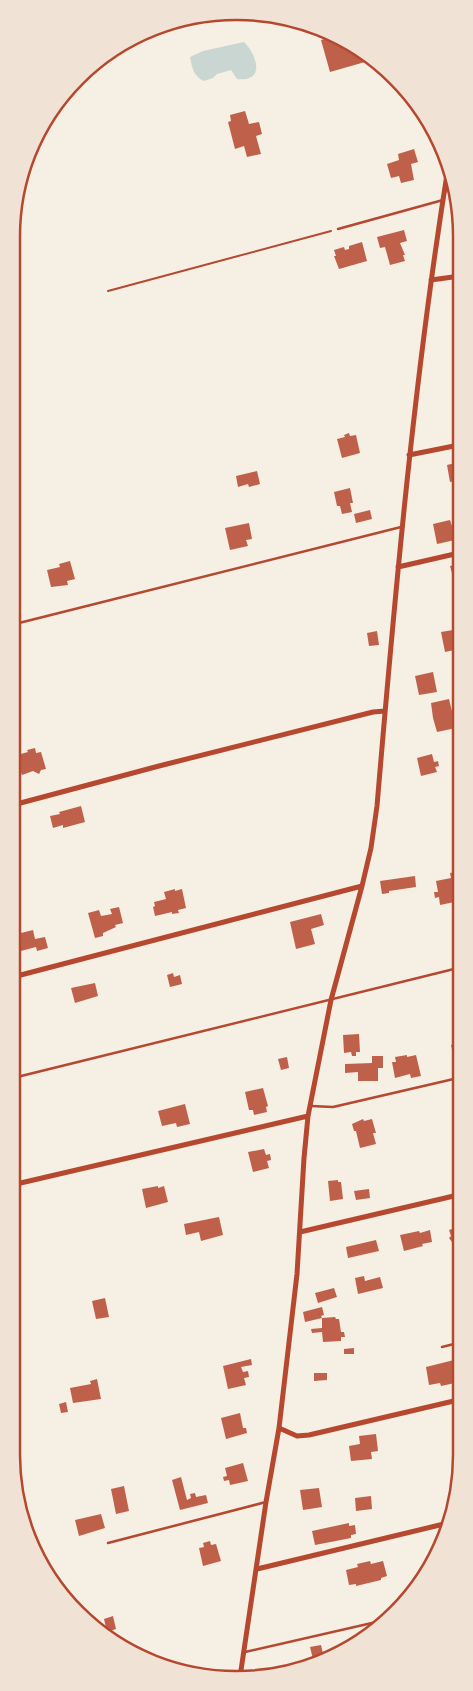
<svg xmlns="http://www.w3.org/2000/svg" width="473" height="1691" viewBox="0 0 473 1691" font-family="Mulish,sans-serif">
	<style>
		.water { fill: #c9d6d2 }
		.building { fill: #bf614a }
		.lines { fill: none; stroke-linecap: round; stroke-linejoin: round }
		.path { stroke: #b5482f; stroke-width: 2 }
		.service { stroke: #b5482f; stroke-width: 2.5 }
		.minor { stroke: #b5482f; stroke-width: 5 }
		.rim { fill: none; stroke: #b5482f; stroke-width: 2.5 }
	</style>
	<rect width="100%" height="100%" fill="#f6efe4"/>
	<path class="water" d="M244 42C257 55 266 82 237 79L231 70 217 74 213 78 204 81C193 76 192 67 190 57L203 51Z"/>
	<path class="building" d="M318 30 332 35 320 38Z
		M335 36 349 41 372 60 330 72 321 40Z
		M245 111 249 124 259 122 262 134 256 136 261 154 247 157 244 146 235 149 228 122 231 121 230 115Z
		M414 149 418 162 411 164 414 180 401 183 399 176 391 178 387 164 399 160 398 154Z
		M404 230 407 241 400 243 405 255H403L405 261 390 265 385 247 380 248 377 237Z
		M362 242 367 261 339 269 334 256H336L334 250 344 247 345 250 349 249V246Z
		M459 406V422H456L452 408Z
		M349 433 350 436 356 435 360 453 342 458 337 439 345 437 344 435Z
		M459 462V480L450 482 447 465Z
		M257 471 260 484 249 487 248 484 238 487 236 476Z
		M350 488 353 503H350L352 512 342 514 340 506H337L334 492Z
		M370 510 372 519 356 523 354 514Z
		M450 520 452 526 457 525 459 532 453 533 455 540 437 544 433 524Z
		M249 523 252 539 246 540 248 546 230 550 225 528Z
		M70 561 75 579 67 581 68 585 51 587 47 570 60 567 59 564Z
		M459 564V575L453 577 450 566Z
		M459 629V649L445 652 441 632Z
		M377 631 379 645 369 646 367 633Z
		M433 672 437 692 419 695 415 676Z
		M449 699 456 728 437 732 433 718 431 703Z
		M35 748 36 753 41 752 46 769 41 770 39 774 33 771 22 775 17 763 19 762 17 755 28 752 27 750Z
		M432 754 434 762 438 761 439 766 435 767 437 772 421 776 417 758Z
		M81 806 85 822 63 828V825L53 828 50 816 60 814 59 812Z
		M459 867V887H456L459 901 440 905 439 897 435 898 434 892H438L436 881 451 878 450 873 456 872 455 868Z
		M415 876 416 887 389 891V893L382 894 380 881Z
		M175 889V891L182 889 186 908 178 910 179 913 172 914V912L155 916 153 907 155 906 154 902 166 899 164 892Z
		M119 907 123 923 115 925 116 927 103 933V936L95 938 88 913 99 910 101 916 112 914 110 909Z
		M321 914 324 925 311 929 315 944 296 949 290 922Z
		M33 930 35 939 45 937 48 948 37 951 36 947 17 952 15 944 13 945V935Z
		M173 973 174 977 180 975 182 984 170 987 167 975Z
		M95 983 98 996 75 1003 71 988Z
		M16 997 19 1009 13 1010V998Z
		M359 1034 360 1052H356V1056H352L351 1052 344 1053 343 1035Z
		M458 1043V1065L456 1066 451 1045Z
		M407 1055V1057L416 1055 421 1076 411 1078 410 1074 395 1078 392 1062H396L395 1057Z
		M372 1056H383V1068H378V1081H358V1072L345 1073V1064L372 1063Z
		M287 1057 289 1068 281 1070 278 1059Z
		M263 1088 268 1106 266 1107 267 1112 254 1115 253 1110H249L245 1092Z
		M185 1104 190 1124 177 1127 176 1123 162 1126 158 1111Z
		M363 1119 364 1121 372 1119 376 1133H373L376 1144 360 1148 356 1131H354L352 1124Z
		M264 1149 266 1155 270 1154 271 1160 267 1161 269 1168 253 1172 248 1152Z
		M338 1180V1182H341L343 1199 330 1201 328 1181Z
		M158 1186V1188L164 1186 168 1202 146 1208 142 1189Z
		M369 1189 370 1198 356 1200 354 1191Z
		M219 1217 223 1235 201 1241 199 1232 186 1235 184 1224Z
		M458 1223V1241L452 1242 449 1238 451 1236 449 1230 455 1228 454 1224Z
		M430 1230 432 1242 422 1244 423 1246 404 1251 400 1235 419 1231 420 1233Z
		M376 1240 379 1251 348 1258 346 1247Z
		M364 1276 365 1281 380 1277 383 1288 358 1294 355 1278Z
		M334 1288 337 1297 318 1303 315 1293Z
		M105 1298 109 1317 96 1319 92 1301Z
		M322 1307 324 1315 321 1316 322 1318 305 1322 303 1312Z
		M335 1317 336 1319H339L341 1332H344L345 1337H341V1341L323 1342 322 1332 312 1333 311 1329 322 1328V1318Z
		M354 1348V1354H344V1349Z
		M251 1359 252 1365 241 1367 243 1372 248 1371 249 1377 244 1378 246 1385 228 1389 223 1366Z
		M458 1359V1379L454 1380 455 1383 441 1386 440 1383 429 1385 426 1367Z
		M314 1373H327V1380L314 1381Z
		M97 1379 101 1399 73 1403 70 1388 91 1384 90 1381Z
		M66 1402 68 1412 61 1413 59 1404Z
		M240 1413 243 1428H246L247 1433 226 1439 221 1418Z
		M376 1434 378 1451 371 1452 372 1459 351 1461 349 1446 360 1444 359 1436Z
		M243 1463 248 1481 230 1485 229 1480 224 1481 223 1477 227 1476 225 1468Z
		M181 1477 187 1500 191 1498 190 1494 195 1493 196 1497 206 1495 208 1503 180 1510 172 1480Z
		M124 1486 129 1511 116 1514 111 1489Z
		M319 1488 322 1507 303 1510 300 1490Z
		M371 1496 372 1509 356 1511 355 1498Z
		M101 1514 105 1528 79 1536 75 1520Z
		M349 1523V1526L355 1525 356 1534 351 1535V1538L315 1545 312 1531Z
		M210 1541 211 1545 216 1544 221 1561 203 1566 199 1548 204 1547 203 1543Z
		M370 1561 371 1564 383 1561 387 1576 381 1578V1580L356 1586V1584L349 1585 346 1570 358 1567 357 1564Z
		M113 1616 116 1629 107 1632 104 1619Z
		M321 1645 324 1658 314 1663 310 1647Z"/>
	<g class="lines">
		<path class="path" d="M108 291 331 231"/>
		<path class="service" d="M338 229 443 200
			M19 623 401 527
			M13 1078 458 968
			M311 1106 333 1107 458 1078
			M442 1347 458 1343
			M108 1543 266 1502
			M245 1652 385 1620"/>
		<path class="minor" d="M431 280 460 276
			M409 455 459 445
			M398 567 459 553
			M13 805 159 766 373 712 385 711
			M13 977 362 886
			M12 1185 308 1116
			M300 1232 458 1195
			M279 1428 297 1436 309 1435 458 1400
			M257 1569 448 1523
			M240 1677 266 1502 279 1428 297 1274 304 1158 308 1116 331 1000 362 886 371 848 377 806C395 593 414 379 448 168"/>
	</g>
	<path d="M0 0H473V1691H0ZM236 20H237A216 216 0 0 1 453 236V1455A216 216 0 0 1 237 1671H236A216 216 0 0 1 20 1455V236A216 216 0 0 1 236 20Z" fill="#f1e2d6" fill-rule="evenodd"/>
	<path class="rim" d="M236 20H237A216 216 0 0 1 453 236V1455A216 216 0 0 1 237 1671H236A216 216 0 0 1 20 1455V236A216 216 0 0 1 236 20Z"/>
</svg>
